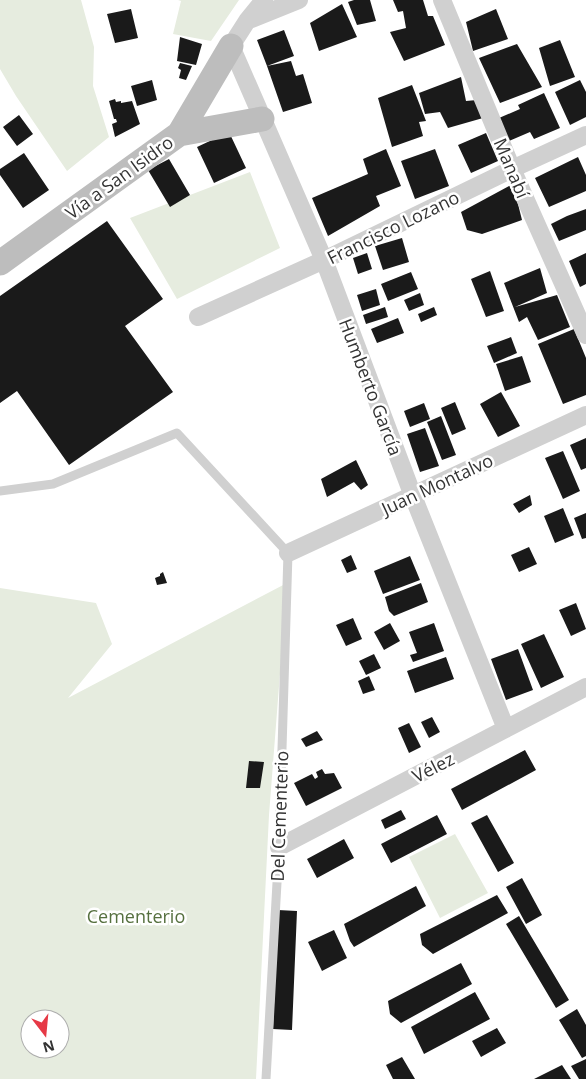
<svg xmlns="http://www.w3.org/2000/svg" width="586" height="1079" viewBox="0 0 586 1079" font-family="'Open Sans',sans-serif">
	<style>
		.green { fill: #e6ecdf; fill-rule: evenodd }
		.building { fill: #1a1a1a }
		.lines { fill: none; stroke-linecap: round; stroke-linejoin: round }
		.lane { stroke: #d0d0d0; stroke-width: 9 }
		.street { stroke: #d0d0d0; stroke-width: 18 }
		.secondary { stroke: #bdbdbd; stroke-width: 25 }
		.labels { text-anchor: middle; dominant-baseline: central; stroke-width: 5; stroke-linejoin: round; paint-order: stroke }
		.street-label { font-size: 18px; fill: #333; stroke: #fff }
		.park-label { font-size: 18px; fill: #56703f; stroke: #fff }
	</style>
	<rect width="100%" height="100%" fill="#fff"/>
	<path class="green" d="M0 0H81L94 47 93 86 109 137 67 171 16 96 0 69Z
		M178 0H239L211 41 173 34 181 1Z
		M250 172 280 248 177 299 130 218Z
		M287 583 269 815 256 1079H0V588L96 603 112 644 68 698ZM30 1019H60V1049H30Z
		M455 834 488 893 440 918 409 857Z"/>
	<path class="building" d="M354 0H370L376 21 357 25 348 2Z
		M393 0H423L428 16H433L445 45 404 61 390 32 406 28 403 11 398 12Z
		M342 4 357 37 319 51 310 23Z
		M131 9 138 38 115 43 107 14Z
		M496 9 508 39 473 51 466 22Z
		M284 30 294 56 267 66 257 40Z
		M180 37 202 44 196 65 177 61Z
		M560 40 575 77 550 86 539 48Z
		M517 44 542 87 500 103 479 58Z
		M291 61 296 76 303 74 312 103 283 112 267 66Z
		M180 63 192 66 186 80 179 78 181 70 178 68Z
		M461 77 466 101 477 100 483 118 448 128 440 112 425 114 419 93Z
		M152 80 157 100 137 106 131 86Z
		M580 80 586 92V117L570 125 555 92Z
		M412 85 426 121 419 122 423 136 392 147 378 98Z
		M544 93 560 128 534 139 530 132 509 141 499 118 520 109 518 105Z
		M115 99 116 102 121 101V103L132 101 140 124 115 137 112 124 117 122 116 119H114L109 101Z
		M19 115 33 134 17 146 3 127Z
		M229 132 246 168 214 183 197 147Z
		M486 133 498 161 471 173 458 145Z
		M386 149 401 186 376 196 380 206 328 236 312 198 368 174 363 159Z
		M435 149 449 186 415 199 401 161Z
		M24 153 49 190 23 208 0 175V169Z
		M578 157 586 175V191L549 207 535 178Z
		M169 159 190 195 170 207 148 170Z
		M513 184 522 220 482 234 467 230 461 212Z
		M586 209V230L559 241 551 224 567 216Z
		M107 221 163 299 125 326 173 392 69 465 17 391 0 403V296Z
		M402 238 409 262 383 270 375 246Z
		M367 253 372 269 358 274 353 258Z
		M586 253V284L580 287 569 261Z
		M540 268 547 293 515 307 557 295 570 327 538 340 527 317 519 322 504 283Z
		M490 271 504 311 486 317 471 279Z
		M411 272 418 289 388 301 381 284Z
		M376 289 380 305 362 311 357 295Z
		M420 293 424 305 409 311 404 300Z
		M385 307 388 317 366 324 363 315Z
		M434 307 437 315 421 322 418 314Z
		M398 318 404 333 377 343 371 329Z
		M574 329 586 358V395L563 404 538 344Z
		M511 337 517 353 494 363 487 346Z
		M522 356 531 382 505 391 496 364Z
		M501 392 520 426 498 437 480 404Z
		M455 402 466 429 452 435 441 408Z
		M424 403 430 419 410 427 404 411Z
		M441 416 456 455 442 460 427 422Z
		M425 428 439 466 420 472 407 434Z
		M586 438V468L581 470 570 445Z
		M563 451 580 491 563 499 545 458Z
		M356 460 368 485 361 490 354 482 327 497 321 479Z
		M530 495 532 505 519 513 513 504Z
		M563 508 574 535 555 543 544 516Z
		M586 513V538L582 539 574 518Z
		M529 547 537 564 519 572 511 555Z
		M351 555 357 569 347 573 341 560Z
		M410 556 420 580 383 594 374 571Z
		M163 572 167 583 157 585 155 578 160 576V574Z
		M421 583 428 602 394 616 389 611 385 597Z
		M576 603 586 629 571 636 559 610Z
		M353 618 362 639 346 646 336 625Z
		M390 623 400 641 384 650 374 632Z
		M434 623 444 651 413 662 410 655 417 653 409 632Z
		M544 634 564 677 541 688 521 644Z
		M518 649 533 690 506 700 491 659Z
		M374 654 381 668 366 675 359 661Z
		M446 657 454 679 415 693 407 671Z
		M369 676 375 690 363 694 358 681Z
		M432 717 440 732 429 738 421 722Z
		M409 723 421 747 409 753 398 728Z
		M317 731 323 740 306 747 301 739Z
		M525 750 536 770 462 810 451 789Z
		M249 761 264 762 260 788H246Z
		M322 769 325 774 334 773 342 788 306 806 294 783 312 774 315 779 318 777 316 772Z
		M401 810 406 819 385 829 381 820Z
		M437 815 447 834 391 863 381 844Z
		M487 815 514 863 498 872 471 823Z
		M344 839 354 858 317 878 307 859Z
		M522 878 542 915 526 924 506 887Z
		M416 886 426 906 354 947 350 941 344 924Z
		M497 895 508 913 433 954 422 945 420 934Z
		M278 910 297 911 292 1030 273 1029Z
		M519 916 569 1000 556 1008 506 924Z
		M334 930 347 958 322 971 308 942Z
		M461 963 472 984 401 1023 390 1014 388 1001Z
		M475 992 490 1019 424 1054 411 1027Z
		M577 1009 586 1025V1056L582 1058 559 1020Z
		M497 1028 506 1043 481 1057 472 1041Z
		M402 1057 415 1079H393L386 1065Z
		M586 1059V1079H579L571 1066Z
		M562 1065 571 1079H534Z"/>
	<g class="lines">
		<path class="lane" d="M0 491 53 484 177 433 288 553 279 847 266 1079"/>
		<path class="street" d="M264 0 247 21 231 46 324 260 413 496 506 729
			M442 0 512 169 586 335
			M249 20 299 0
			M198 317 324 260 512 169 586 135
			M288 553 586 415
			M279 847 586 687"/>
		<path class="secondary" d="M179 134 262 119
			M0 263 179 134 231 46"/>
	</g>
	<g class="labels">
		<g class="street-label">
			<text transform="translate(512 168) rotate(67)">Manabí</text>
			<text transform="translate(119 177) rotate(-36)">Vía a San Isidro</text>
			<text transform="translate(393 227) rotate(-26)">Francisco Lozano</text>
			<text transform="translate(371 387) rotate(69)">Humberto García</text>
			<text transform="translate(437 484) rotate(-25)">Juan Montalvo</text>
			<text transform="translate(433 767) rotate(-27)">Vélez</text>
			<text transform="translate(279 816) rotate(-88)">Del Cementerio</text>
		</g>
		<g class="park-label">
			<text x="136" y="916">Cementerio</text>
		</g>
	</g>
	<g transform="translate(45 1034) rotate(164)"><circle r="24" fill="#ffffff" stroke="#adadad"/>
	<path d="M0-4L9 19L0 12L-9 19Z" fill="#e63946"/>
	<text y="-8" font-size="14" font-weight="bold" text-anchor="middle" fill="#333333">N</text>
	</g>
</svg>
